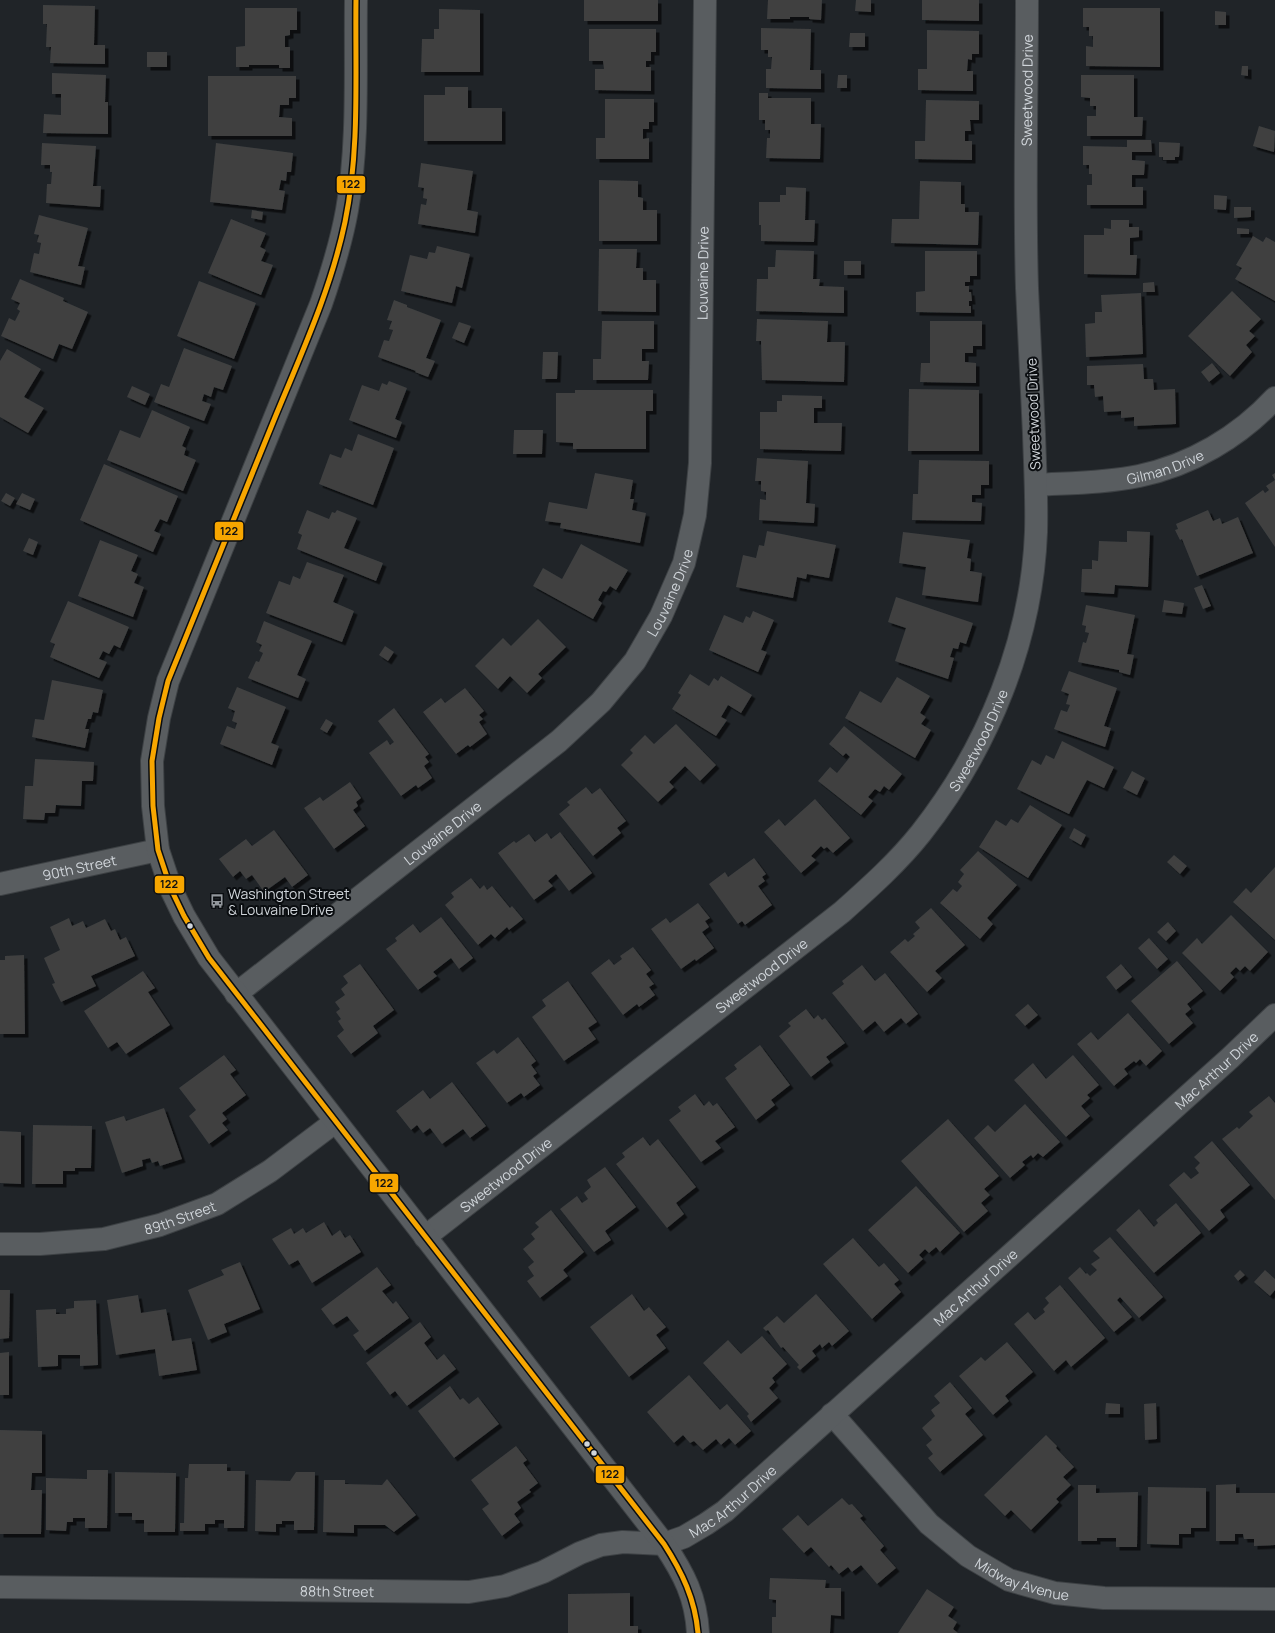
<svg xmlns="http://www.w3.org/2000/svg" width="1275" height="1633" viewBox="0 0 1275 1633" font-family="Manrope,sans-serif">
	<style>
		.building { fill: #3f4041; filter: url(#shadow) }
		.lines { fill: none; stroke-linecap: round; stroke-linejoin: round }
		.minor-casing { stroke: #3d4144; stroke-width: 24 }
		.tertiary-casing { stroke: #3d4144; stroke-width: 24 }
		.minor { stroke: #595d60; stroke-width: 22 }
		.tertiary { stroke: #595d60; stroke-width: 22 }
		.bus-1-casing { stroke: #0a0d10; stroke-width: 8 }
		.bus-1 { stroke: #f7a600; stroke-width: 5 }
		.bus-dot { fill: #d0d5da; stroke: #0a0d10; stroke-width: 1.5 }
		.labels { text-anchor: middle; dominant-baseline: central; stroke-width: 4; stroke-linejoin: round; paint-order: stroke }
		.street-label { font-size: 14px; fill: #d0d5da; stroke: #0a0d10 }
		.poi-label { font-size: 14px; fill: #d0d5da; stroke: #0a0d10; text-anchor: start }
		.line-badge { stroke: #0a0d10; stroke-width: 1.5 }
		.pale-badge-label { font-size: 11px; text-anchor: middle; font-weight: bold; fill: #111 }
	</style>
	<defs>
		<filter id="shadow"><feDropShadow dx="3.5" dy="3.5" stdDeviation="0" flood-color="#0009"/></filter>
	</defs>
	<rect width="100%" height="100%" fill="#202428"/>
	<path class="building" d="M584 0H658V21H584Z
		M768 0H822L821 20 809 19V17H790V19H767Z
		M856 0H871V12L855 11Z
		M922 0H979V21L922 20Z
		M43 5 95 6 94 45H105V64L50 63 51 47H46L47 24H43Z
		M245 8H297V30H290V35L285 36V47H290V68H279V65H249V67H236V47L245 46Z
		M1083 8H1160V67L1086 66V46L1093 47V36H1089V27H1083Z
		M439 9 480 10V72H421L422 39H434V29H439Z
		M1215 11 1226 12V25H1215Z
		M761 28 811 29 810 70H821V89L766 88V69H771L772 57H768V50H761Z
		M589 29H656V52H651V61H646V67H651V91L595 90V69H604L603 61H589Z
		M927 30 979 31V54H972V60L968 59 967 71H973V91L918 90V69H927Z
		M850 33H865V47H849Z
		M147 52H167V67H147Z
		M1242 66H1248V76L1241 75Z
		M52 73 106 75 105 102H108V134L43 133 44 114 61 115V94H52Z
		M838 75H847V88H837Z
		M1081 75H1134V117H1143L1142 136H1087V116H1096V106H1090V98L1081 97Z
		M208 76H296V98H289V105H280L279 117 292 118V136H208Z
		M445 87H468V108H502V141H424V95H445Z
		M759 93H768V98H811V124H821L820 159 766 158 767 138H770V130H765V120H759Z
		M605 99H654V122H649V129H643V139L649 138V159H596V138H605Z
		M926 100 979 101V120H970L971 131H965V141H972V160L915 159V141H925Z
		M1259 126 1275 131 1274 152 1253 146Z
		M1127 140H1151L1152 152H1132V160L1145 161 1144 175H1132V187H1143V205H1087V185H1092V174H1089V165H1083V146L1127 147Z
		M1159 142 1180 143 1179 157H1175V160H1163V157H1159Z
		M42 143 96 146 93 186H101L100 207 46 203 47 184H51L52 172H50V165H41Z
		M216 143 293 153 291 172H287L286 181 281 180 279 190 285 191 282 210 210 202Z
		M421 163 473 171 467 210 478 212 475 233 418 224 421 204 426 205 427 199 423 198 424 188 418 187Z
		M599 180 638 181V197L643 198V210H657V241H599Z
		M920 181 961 182V204H965V212H979L978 245 891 243 892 219H919Z
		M786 187 806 188 805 220H815L814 242 761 241V225H759V202H780V195H786Z
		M1214 195 1227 196 1226 210 1214 209Z
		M1234 207H1251V217L1234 218Z
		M252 210 263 212 262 220 251 218Z
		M39 215 88 228 78 266 85 267 81 285 30 272 34 253 39 254 41 243 37 242 39 235 34 234Z
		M231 219 266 233 260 247 266 250 261 261 273 265 261 295 208 273Z
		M1111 220H1129V227H1139V237L1130 238V255H1137L1136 275 1084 274V235H1104V228L1111 229Z
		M1237 228 1249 229V234H1237Z
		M1253 236 1263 242 1266 237 1275 242V301L1235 279 1242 268 1236 265Z
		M437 246 470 254 462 288 456 286 452 303 401 291 410 255 427 259 429 252 435 253Z
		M599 249H637L636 268H643V280H656V312L598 311Z
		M776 250 814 251 813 279H820L819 286 844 287V313L756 311 757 279H768V267H775Z
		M925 251H977V276H970V282H965V286H969V292H971L972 301H969V306H971V313L916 312V292L925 291Z
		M844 261H861V275H844Z
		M20 279 64 298 63 301 88 312 72 349 59 344 53 359 1 336 9 318 15 321 20 311 17 309 20 303 11 299Z
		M199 281 256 303 234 359 177 336Z
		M1154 282 1155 292H1143V283Z
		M1232 291 1261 319 1249 331 1255 336 1246 345 1252 352 1230 376 1188 336Z
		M1141 293 1143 354 1086 357 1085 324 1095 323V312H1102L1101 295Z
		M394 300 407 305V307L441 320 426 358 435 361 428 377 415 372 416 371 378 357 384 340 389 341 393 330 389 329 392 321 387 320Z
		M757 319 828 321 827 342H845L844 382 762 380 761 341H756Z
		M602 321H654V349H642V361H649L648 380H593V359H601Z
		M930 321H982V346H973V353H965V362L976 363V383L920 382 921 363H930Z
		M459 322 471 326 464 343 452 338Z
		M184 348 232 366 223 390 214 387 211 397 204 394 202 401 211 404 204 421 154 402 161 384 169 387Z
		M7 349 41 369 24 397 44 408 28 433 0 417V361Z
		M543 352H558L557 379H542Z
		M1212 363 1220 373 1209 382 1201 372Z
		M1143 364 1144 379H1153L1154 390 1175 389 1176 424 1134 426V417L1121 418V411L1104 412 1103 396 1095 397 1094 385H1087V366Z
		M389 381 407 388 395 419 402 422 396 438 349 420 362 385 379 391 382 383 387 385Z
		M132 386 150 394 145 405 127 397Z
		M909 389 979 390V451H908Z
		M575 390H653V411H646V449H573V443L556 442V393H575Z
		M782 395 822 396V408H814V423H842L841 451 760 449V412H777V401H782Z
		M152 410 190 427 182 446 186 448 184 455 196 460 183 491 107 460 120 430 140 438Z
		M514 430H543L542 454H513Z
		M358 434 394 448 373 505 319 484 330 454 341 458 345 448 352 451Z
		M757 458 808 461 806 503 815 504 814 523 759 520 760 499 766 500V492L761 491V481H755Z
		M919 460 989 461V485H981V495H972V502L982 503 981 521 912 520 913 494H918Z
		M104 464 178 496 167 522 160 519 154 531 161 534 153 552 80 520Z
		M595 473 633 480 630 499H634L632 510 646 513 640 543 560 528 561 523 545 521 549 502 587 509Z
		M1275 473V547L1245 503 1263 490 1265 493 1269 490 1266 486 1275 480 1272 475Z
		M6 493 15 498 10 506 1 501Z
		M22 493 35 499 30 510 16 504Z
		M307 510 329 519 332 512 335 513 337 510 357 518 344 548 383 563 376 581 297 549 302 535 298 533Z
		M1208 510 1213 521 1220 518 1222 524 1238 517 1253 553 1197 576 1182 539 1180 540 1175 530 1178 529 1176 524Z
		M767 531 836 545 829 578 807 574 806 579 797 577 793 598 736 587 743 555 756 558 759 545 764 546Z
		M1127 531 1150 532 1148 587 1115 585 1114 594 1081 592 1082 569H1092V560L1098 561 1099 541 1127 542Z
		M903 532 970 540 967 558 971 559 970 571 982 573 978 602 922 595 926 567 899 563Z
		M29 538 38 542 33 555 23 551Z
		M100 540 138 555 131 571 138 574 134 583 144 587 133 617 78 596Z
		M581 544 628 570 616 590 610 586 606 592 603 591 598 600 602 603 593 619 533 586 543 568 562 579Z
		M307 562 344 575 333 602 354 611 342 642 266 613 279 581 290 585 293 576 300 579Z
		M1202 585 1211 606 1203 609 1194 588Z
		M896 597 973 623 966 644 960 642 958 649 953 648 950 657 954 658 948 679 895 661 906 628 888 622Z
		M1164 600 1184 603 1182 614 1162 612Z
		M68 601 129 627 120 648 114 645 109 654 103 651 99 659 107 662 99 678 50 657 55 644 50 642Z
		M1086 605 1135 615 1127 654 1134 655 1130 675 1119 672V670L1078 662 1083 642 1086 643 1089 633 1085 632 1086 626 1082 625Z
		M753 611 774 620 761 650 767 652 758 672 709 650 724 615 743 623 746 616 750 618Z
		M538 619 566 647 538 674 542 678 527 693 510 676 498 689 475 666 503 638 511 646Z
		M264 621 312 641 297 675 306 679 298 698 248 678 256 661 259 662 263 653 259 651 262 645 256 642Z
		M385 646 394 652 388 661 379 655Z
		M1069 671 1117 688 1104 726 1111 728 1105 747 1054 729 1061 710 1067 712 1070 705 1066 704 1069 694 1061 691Z
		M690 674 709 686 714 678 718 681 721 676 752 695 741 713 728 705 721 717 727 720 716 736 672 709 681 695 678 693Z
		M897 677 930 696 920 713 926 717 921 724 931 730 915 758 845 718 860 691 881 703Z
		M52 680 103 690 98 713 93 712 91 719H88L85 729H89L85 748 32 737 35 719 44 720Z
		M237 687 286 707 271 743 279 746 272 765 220 744 227 726 235 729 237 723 232 721 235 711 228 708Z
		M465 688 484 711 479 715 483 719 479 722 487 734 470 747 468 745 456 754 423 712 441 698 445 703Z
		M394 708 429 754 425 757 429 762 424 766 432 778 418 788 416 785 401 796 369 753 387 740 390 745 394 742 378 721Z
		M326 719 333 723 327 733 320 729Z
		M676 724 716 765 700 781 685 766 669 782 674 787 658 802 621 765 633 753 630 750 645 735 654 744Z
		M844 726 902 774 889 790 884 786 880 792 875 789 868 797 873 801 861 815 818 781 830 767 837 773 850 757 846 753 843 756 829 744Z
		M1062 741 1114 767 1104 788 1087 780 1069 814 1017 789 1032 760 1041 765 1046 755 1054 759Z
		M35 759 94 762 93 781H82L81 806 56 805 55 813H45L44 820 23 819 25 786H33Z
		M1132 771 1145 778 1137 795 1123 788Z
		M350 782 361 798 356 802 358 806 353 810 365 826 334 849 304 808 320 797 323 801Z
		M586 787 592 794 600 788 626 821 617 828 621 833 593 856 559 814 570 805 567 802Z
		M815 799 850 838 833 853 827 847 824 849 821 846 811 856 816 860 801 873 764 832 779 819 785 826Z
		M1030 805 1062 825 1028 878 979 847 996 820 1006 826 1011 819 1018 823Z
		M1074 828 1086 835 1081 845 1069 838Z
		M274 830 308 875 292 887 285 877 264 892 252 875 246 879 240 871 233 877 219 859 246 839 252 846Z
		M560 832 592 873 569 891 556 874 548 881 553 886 534 900 498 853 514 841 516 843 529 834 535 842 547 833 551 839Z
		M978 851 1017 885 987 918 993 924 980 939 940 903 953 889 957 892 962 886 958 882 964 874 960 870Z
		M1174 855 1187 866 1180 874 1167 862Z
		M754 858 766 874 762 877 765 881 758 886 772 905 745 925 742 921 738 924 709 884 725 872 728 877Z
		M1275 867V940L1233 902 1246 888 1251 893Z
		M471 878 480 889 484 885 487 890 492 886 510 908 512 906 523 919 509 930 507 927 495 938 491 934 478 945 445 905 454 897 451 893Z
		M698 903 710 918 705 921 709 927 702 932 714 948 696 961 695 959 681 969 651 929 666 918 670 923Z
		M931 908 965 945 935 971 942 978 927 992 890 952 905 939 908 942 915 936 913 934 920 928 915 922Z
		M1231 915 1268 952 1250 971 1245 966 1240 971 1236 967 1230 973 1234 977 1220 991 1182 953 1197 938 1202 944Z
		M441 917 473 958 459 969 451 958 433 972 437 976 418 990 386 949 397 941 395 938 413 924 420 933Z
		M69 918 72 926 83 921 86 928 105 919 111 931 115 929 120 940 126 937 135 956 91 976 96 986 61 1002 52 984 55 983 44 958 60 950 50 927Z
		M1168 922 1176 931 1166 941 1157 932Z
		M1149 938 1168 959 1157 969 1138 948Z
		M633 947 651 970 646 974 654 984 649 987 655 995 639 1007 637 1004 623 1015 591 973 609 959 614 965 622 959 620 956Z
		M24 955 25 1034H0V960H5V956Z
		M1177 961 1203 991 1187 1004 1191 1009 1185 1014 1193 1023 1169 1044 1131 1001Z
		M360 964 394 1010 373 1026 378 1033 351 1054 337 1036 344 1030 338 1021 341 1019 336 1012 340 1009 335 1002 345 995 341 989 348 983 343 976Z
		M1121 964 1132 977 1116 990 1106 977Z
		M862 965 875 981 885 973 918 1014 906 1024 901 1018 884 1032 875 1021 863 1031 832 993 844 984 842 981Z
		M143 971 155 988 148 992 170 1025 126 1054 117 1042 108 1048 84 1011Z
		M568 981 597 1022 588 1028 596 1039 564 1061 532 1017 546 1006 542 1000Z
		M1028 1004 1038 1015 1025 1026 1015 1015Z
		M806 1009 814 1019 818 1015 822 1020 825 1018 845 1043 826 1057 830 1062 811 1077 779 1036 791 1026 788 1023Z
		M1128 1013 1162 1051 1146 1066 1140 1059 1136 1063 1134 1061 1124 1069 1128 1074 1114 1086 1077 1044 1091 1032 1098 1040Z
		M518 1037 536 1061 531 1065 537 1073 533 1076 540 1085 524 1097 521 1093 507 1103 476 1063 494 1050 497 1054Z
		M760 1045 790 1085 771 1100 775 1105 756 1120 725 1078 737 1069 734 1065Z
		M224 1055 236 1070 230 1074 246 1095 222 1113 227 1119 222 1123 228 1130 209 1144 189 1116 196 1110 179 1088Z
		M1073 1055 1099 1085 1087 1095 1090 1098 1081 1106 1090 1116 1066 1137 1014 1080 1033 1063 1046 1079Z
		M452 1082 486 1126 470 1138 463 1129 442 1144 430 1128 423 1133 417 1125 411 1130 396 1111 423 1090 430 1099Z
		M695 1094 704 1106 709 1101 713 1106 717 1103 735 1127 715 1141 721 1148 701 1162 669 1120 681 1111 678 1107Z
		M1269 1096 1275 1103V1200L1222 1139 1237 1127 1239 1129 1253 1116 1249 1112Z
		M1025 1104 1060 1142 1043 1157 1038 1153 1033 1158 1031 1155 1022 1162 1025 1165 1010 1178 974 1138 988 1125 995 1132Z
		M164 1108 182 1159 160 1166 158 1161 152 1163 150 1158 142 1160 143 1166 122 1173 105 1122 124 1116 126 1121Z
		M948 1119 999 1176 984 1189 990 1195 981 1203 988 1211 964 1232 901 1161Z
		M33 1125 92 1126 91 1168H75V1171H63V1184H32Z
		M0 1131 21 1132V1184L0 1183Z
		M643 1137 650 1146 658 1139 696 1187 676 1203 684 1214 667 1228 616 1164 625 1157 622 1153Z
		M1212 1141 1250 1185 1220 1210 1225 1217 1209 1231 1169 1185 1184 1172 1191 1179 1199 1173 1195 1168 1200 1163 1194 1157Z
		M605 1167 636 1207 605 1231 611 1240 594 1252 560 1209 577 1196 582 1203 588 1199 584 1193 591 1187 587 1180Z
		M916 1186 960 1233 940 1252 936 1247 929 1253 925 1249 919 1255 923 1259 908 1273 868 1230Z
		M1176 1203 1201 1233 1154 1273 1116 1230 1139 1209 1154 1227 1158 1223 1156 1220Z
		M551 1210 584 1252 563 1270 568 1276 540 1298 527 1281 534 1276 528 1267 534 1262 523 1249 535 1239 531 1234 539 1227 535 1223Z
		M324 1222 332 1236 340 1230 345 1238 350 1235 361 1252 312 1283 298 1260 289 1265 272 1239 291 1228 294 1234 303 1228 306 1233Z
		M1110 1237 1163 1297 1139 1318 1120 1297 1117 1300 1132 1317 1114 1332 1068 1278 1080 1267 1086 1274 1087 1273 1090 1276 1097 1270 1091 1264 1100 1258 1093 1251Z
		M853 1238 879 1267 884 1263 899 1280 894 1284 901 1292 872 1319 823 1264Z
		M240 1262 260 1309 224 1324 227 1332 208 1340 188 1290 224 1275 221 1270Z
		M377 1267 391 1285 382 1291 393 1304 396 1301 409 1318 365 1351 353 1335 359 1331 347 1316 333 1325 321 1309Z
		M1240 1270 1245 1275 1238 1281 1234 1276Z
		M1265 1270 1275 1279V1290L1270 1296 1254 1282Z
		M1060 1285 1105 1338 1071 1367 1066 1360 1054 1371 1014 1324 1028 1312 1035 1320 1045 1312 1043 1309 1049 1303 1045 1298Z
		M0 1290H10L9 1338 0 1339Z
		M632 1294 644 1311 649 1307 666 1327 656 1335 666 1348 629 1377 590 1327Z
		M816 1294 849 1331 832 1346 829 1342 822 1348 820 1344 812 1351 816 1356 800 1370 797 1367 799 1365 783 1347 781 1348 768 1330 766 1331 763 1328 777 1316 784 1323Z
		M138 1295 141 1313 166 1309 172 1341 191 1338 197 1370 159 1376 155 1349 116 1355 107 1300Z
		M96 1300 98 1365 80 1366V1355H58V1366L38 1367 36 1310 56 1309V1314H66V1309L74 1308V1301Z
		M420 1322 431 1337 424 1343 437 1360 444 1354 456 1369 407 1406 395 1391 390 1395 366 1363Z
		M762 1336 787 1364 772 1378 775 1382 769 1388 778 1398 751 1422 747 1416 749 1414 703 1363 728 1340 741 1354Z
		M1007 1342 1033 1372 1005 1396 1009 1401 993 1415 959 1376 981 1357 985 1361Z
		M9 1352V1395H0V1353Z
		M689 1375 720 1410 727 1404 751 1431 735 1445 729 1438 721 1445 716 1439 703 1450 694 1441 690 1443 683 1435 674 1443 647 1412Z
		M950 1382 972 1408 965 1414 983 1435 940 1472 928 1458 933 1454 926 1445 932 1440 922 1428 935 1416 931 1410 940 1403 934 1396Z
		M450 1386 460 1400 463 1398 469 1404 478 1397 499 1424 454 1458 418 1411Z
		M1106 1403 1120 1404V1414H1105Z
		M1156 1403 1157 1439 1145 1440 1144 1404Z
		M0 1430 42 1431V1473H32L31 1490H42L41 1534H0Z
		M1046 1435 1057 1446 1056 1448 1074 1467 1063 1477 1071 1485 1056 1499 1059 1502 1031 1530 1011 1510 1005 1516 984 1495Z
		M516 1446 527 1460 523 1463 538 1483 529 1490 531 1492 517 1502 521 1508 514 1514 520 1522 502 1536 482 1509 489 1504 471 1480Z
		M189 1464H227V1471H245L244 1528H224V1520H215V1524H205V1531H180V1523H184L185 1478H188Z
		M87 1470H108L107 1528H85V1518H73V1522H67L66 1531 46 1530V1478L87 1479Z
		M115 1472 176 1473 175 1532H144V1520H132V1513H115Z
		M296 1472H315L314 1530H294V1521H282V1524H276V1532L255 1531 256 1480 290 1481Z
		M387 1479 416 1515 394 1532 385 1525H354V1533L323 1532 324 1480H345V1484L382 1485Z
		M1236 1484V1493H1275V1545L1254 1546V1539H1244L1243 1534H1235V1541H1216V1485Z
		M1078 1485H1096V1493L1138 1492 1137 1547H1116V1538H1097V1541H1078Z
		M1148 1487 1206 1488V1528H1191V1534H1179V1545L1147 1544Z
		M842 1498 849 1505 852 1504 863 1516 860 1518 884 1546 880 1550 896 1568 877 1584 861 1565 852 1572 848 1567 839 1574 831 1565 829 1567 811 1547 804 1553 782 1529 798 1515 808 1526Z
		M770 1578 826 1580 825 1588H841V1616L831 1615 830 1633H772V1617H776V1600L769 1599Z
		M927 1589 954 1607 948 1616 957 1622 953 1629 958 1633H898Z
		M630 1593V1626H638V1633H568V1594Z"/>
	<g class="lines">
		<defs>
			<g id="minor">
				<path id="s1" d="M1036 485C1070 483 1105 483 1139 476 1191 465 1239 437 1275 398"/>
				<path id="s2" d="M0 884 158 850"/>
				<path id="s3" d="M236 994 559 741 601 702 635 661 661 616 684 563 695 515 700 463 705 0"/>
				<path id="s4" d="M425 1237 842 912C870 887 898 862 921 833 988 748 1032 640 1036 532 1037 499 1035 467 1034 434 1032 385 1029 337 1027 288 1024 192 1027 96 1027 0"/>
				<path id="s5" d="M0 1244H40L104 1239 160 1225 217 1204 270 1171 335 1122"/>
				<path id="s6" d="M832 1414 929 1524 968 1556 1009 1580 1055 1593 1104 1598 1275 1599"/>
				<path id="s7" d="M0 1587 469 1592 505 1586 543 1572 580 1553 601 1545 623 1542 664 1544 684 1537 706 1524 725 1511 1230 1058 1275 1015"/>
			</g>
			<path id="tertiary" d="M356 0C355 68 359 143 347 210 341 244 332 272 321 304L168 681 159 718 152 761 153 806 158 850 171 889 184 916 209 958 664 1544C684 1574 696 1597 698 1633"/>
		</defs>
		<use href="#minor" class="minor-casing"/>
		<use href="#tertiary" class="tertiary-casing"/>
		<use href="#minor" class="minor"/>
		<use href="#tertiary" class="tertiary"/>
		<defs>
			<path id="bus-1" d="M356 0C355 74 360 149 345 222 331 289 302 352 276 415 240 503 204 592 168 681L159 718 152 761 153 806 158 850 171 889 184 916 209 958 664 1544C682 1572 695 1599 698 1633"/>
		</defs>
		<use href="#bus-1" class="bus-1-casing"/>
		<use href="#bus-1" class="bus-1"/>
	</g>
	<defs>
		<symbol id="bus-bare" viewBox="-9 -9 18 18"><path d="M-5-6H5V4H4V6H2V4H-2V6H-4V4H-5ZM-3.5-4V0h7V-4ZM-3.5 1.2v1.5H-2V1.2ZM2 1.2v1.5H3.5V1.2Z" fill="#92979c" stroke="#0a0d10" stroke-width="2.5" paint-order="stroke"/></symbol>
	</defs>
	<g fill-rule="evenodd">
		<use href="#bus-bare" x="207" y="891" width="20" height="20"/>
	</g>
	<g class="bus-dot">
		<circle cx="190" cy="926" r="3.5"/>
		<circle cx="587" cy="1444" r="3.5"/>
		<circle cx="594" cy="1453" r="3.5"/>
	</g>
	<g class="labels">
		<g class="street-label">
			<text stroke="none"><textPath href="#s4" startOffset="1410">Sweetwood Drive</textPath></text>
			<text stroke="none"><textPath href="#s3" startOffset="922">Louvaine Drive</textPath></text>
			<text transform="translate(1033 414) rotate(-92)">Sweetwood Drive</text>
			<text stroke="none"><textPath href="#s1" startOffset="131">Gilman Drive</textPath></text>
			<text stroke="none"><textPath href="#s3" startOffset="598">Louvaine Drive</textPath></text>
			<text stroke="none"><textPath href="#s4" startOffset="750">Sweetwood Drive</textPath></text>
			<text stroke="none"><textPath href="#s3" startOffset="262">Louvaine Drive</textPath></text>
			<text stroke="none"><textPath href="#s2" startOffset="81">90th Street</textPath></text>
			<text stroke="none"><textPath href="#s4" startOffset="426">Sweetwood Drive</textPath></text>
			<text stroke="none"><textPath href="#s7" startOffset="1403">Mac Arthur Drive</textPath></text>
			<text stroke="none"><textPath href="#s4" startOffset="102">Sweetwood Drive</textPath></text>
			<text stroke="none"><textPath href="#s5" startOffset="183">89th Street</textPath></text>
			<text stroke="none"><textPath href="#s7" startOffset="1079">Mac Arthur Drive</textPath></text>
			<text stroke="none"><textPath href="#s7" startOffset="755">Mac Arthur Drive</textPath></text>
			<text stroke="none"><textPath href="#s6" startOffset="257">Midway Avenue</textPath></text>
			<text stroke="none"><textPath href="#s7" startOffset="337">88th Street</textPath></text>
		</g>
		<g class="poi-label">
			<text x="228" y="893">Washington Street<tspan x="228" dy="16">&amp; Louvaine Drive</tspan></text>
		</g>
	</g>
	<g class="line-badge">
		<rect x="336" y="175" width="30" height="19" rx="4" fill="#f7a600"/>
		<rect x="214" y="521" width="30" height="20" rx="4" fill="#f7a600"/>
		<rect x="154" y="875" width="31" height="19" rx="4" fill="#f7a600"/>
		<rect x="369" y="1173" width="30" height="20" rx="4" fill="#f7a600"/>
		<rect x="595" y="1465" width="30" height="19" rx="4" fill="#f7a600"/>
	</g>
	<g class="pale-badge-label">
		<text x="351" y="188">122</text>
		<text x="229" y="535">122</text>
		<text x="169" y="888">122</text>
		<text x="384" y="1187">122</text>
		<text x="610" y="1478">122</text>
	</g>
</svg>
